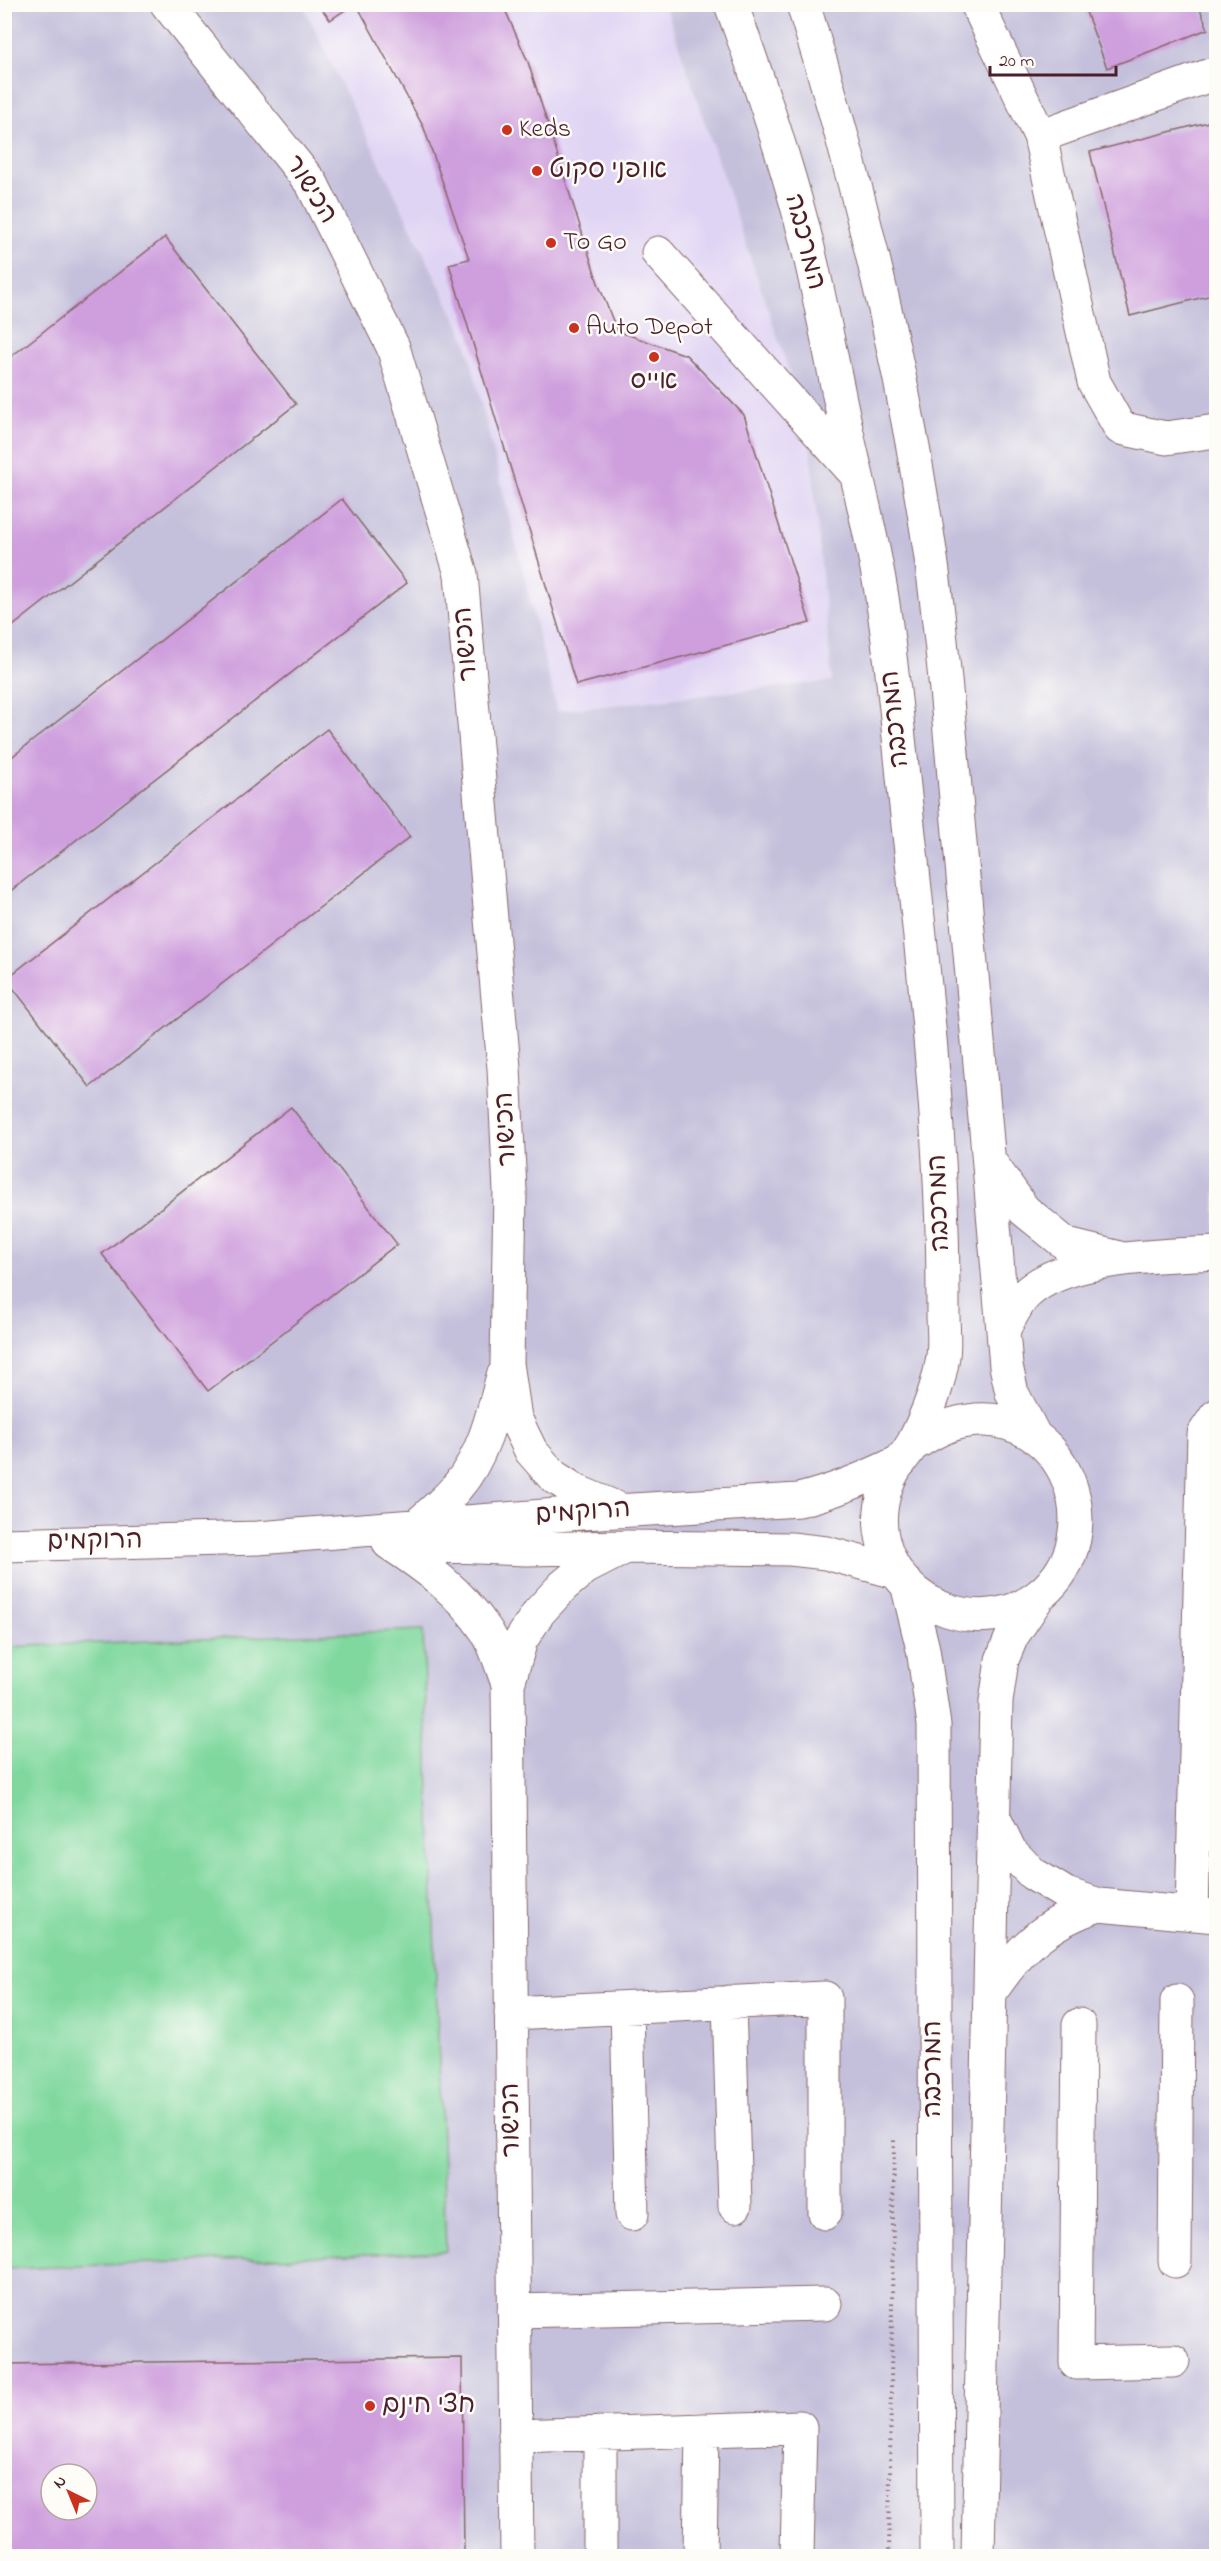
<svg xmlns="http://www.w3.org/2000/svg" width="1221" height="2561" viewBox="0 0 1221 2561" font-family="'Indie Flower','Playpen Sans Hebrew',sans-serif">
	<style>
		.built { fill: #e0d4f4 }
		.industrial { fill: #c4c0db; fill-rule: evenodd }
		.green { fill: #80d89e; stroke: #657c64; stroke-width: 1.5 }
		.building { fill: #ce9edd; fill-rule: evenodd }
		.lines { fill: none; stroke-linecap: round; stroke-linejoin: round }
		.minor-casing { stroke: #87676a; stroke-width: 35 }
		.path { stroke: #87676a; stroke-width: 4; stroke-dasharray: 1.5 4.5; stroke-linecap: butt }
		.minor { stroke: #fff; stroke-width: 33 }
		.poi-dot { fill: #c8321e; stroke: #fdfcf7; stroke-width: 2 }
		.labels { text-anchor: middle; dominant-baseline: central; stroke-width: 5; stroke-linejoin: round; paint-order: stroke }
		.poi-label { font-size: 26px; fill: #4a1f2b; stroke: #fdfcf7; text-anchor: start }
		.street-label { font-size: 26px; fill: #4a1f2b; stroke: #fdfcf7 }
	</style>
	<rect width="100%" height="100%" fill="#fdfcf7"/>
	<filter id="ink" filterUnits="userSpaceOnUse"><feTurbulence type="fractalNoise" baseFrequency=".0167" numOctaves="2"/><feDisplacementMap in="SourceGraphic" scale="12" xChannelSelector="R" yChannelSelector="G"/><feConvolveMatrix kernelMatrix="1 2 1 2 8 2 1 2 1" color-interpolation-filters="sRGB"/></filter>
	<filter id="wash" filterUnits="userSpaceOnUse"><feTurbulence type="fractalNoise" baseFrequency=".008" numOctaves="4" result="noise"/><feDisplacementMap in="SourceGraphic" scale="24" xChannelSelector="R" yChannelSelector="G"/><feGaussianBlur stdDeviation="1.35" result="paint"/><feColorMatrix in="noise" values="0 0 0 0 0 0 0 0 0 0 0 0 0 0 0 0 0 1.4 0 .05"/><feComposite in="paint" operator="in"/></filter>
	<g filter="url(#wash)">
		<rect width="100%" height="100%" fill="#f9edde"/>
		<path class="built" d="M303 5H665L808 428 832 681 556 711 466 340Z"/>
		<path class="industrial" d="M5 5H303L466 340 557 711 832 681 808 428 665 5H1216V2556H5ZM51 2474H87V2510H51Z"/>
		<path class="green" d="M423 1630 446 2251 5 2269V1647Z"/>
		<g id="blocks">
			<path class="building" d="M318 4H354L330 20Z
				M1083 4H1198L1208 29 1107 68Z
				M357 5H503L528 62 598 283 617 331 686 355 744 415 810 623 576 685 449 264 469 259 424 128Z
				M1216 120V294L1130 316 1090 152Z
				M165 237 296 404 4 633V362Z
				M342 499 407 583 4 896V763Z
				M327 729 410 837 90 1087 6 979Z
				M291 1107 397 1244 208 1391 102 1254Z
				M462 2358 464 2556H4V2364ZM51 2474H87V2510H51Z"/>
		</g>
	</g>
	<g filter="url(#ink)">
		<use href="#blocks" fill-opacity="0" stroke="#87676a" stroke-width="1.5"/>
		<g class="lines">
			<defs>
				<path id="minor" d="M167 4 312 184 393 347 461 574 504 1068 510 1191 507 1363 515 1418 531 1451 553 1476 576 1491 621 1510
					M731 4C757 75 783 152 802 224 819 288 830 354 844 419 857 480 874 542 883 604 895 683 901 764 910 843 924 972 938 1100 942 1230 943 1258 943 1286 943 1314 943 1327 945 1342 943 1356 939 1385 926 1418 912 1445 907 1454 899 1461 894 1470 882 1490 877 1518 883 1541 899 1610 987 1639 1041 1594 1114 1533 1064 1407 968 1421 946 1424 930 1434 911 1446
					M803 4C860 187 905 375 932 565 945 661 952 758 961 854 977 1025 992 1195 1006 1366L1012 1393 1035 1437
					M977 4 1040 136 1216 73
					M1040 136 1094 382 1120 428 1166 438 1216 431
					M658 253 855 473
					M990 1162 1024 1210 1067 1245 1116 1257
					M1003 1330C1010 1319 1016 1304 1025 1295 1065 1255 1163 1256 1216 1253
					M417 1526C430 1513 446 1501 457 1487 483 1457 493 1414 503 1376
					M389 1543C426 1567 460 1592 485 1629 496 1645 501 1666 508 1684
					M409 1544 526 1549 626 1547 791 1549 826 1553 896 1572
					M4 1545 258 1538 582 1513 799 1500C835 1491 867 1478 901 1461
					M907 1584 923 1649 934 1725 937 2556
					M993 1816 1010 1851 1033 1874 1066 1894 1099 1905 1216 1916
					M1192 1914 1204 1434 1216 1416
					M990 1993C1020 1948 1046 1922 1099 1905
					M729 2002 735 2206
					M627 2008 632 2214
					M511 2013 825 1998V2213
					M1079 2025 1076 2363 1173 2361
					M1175 2261 1177 2001
					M514 2311 825 2304
					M600 2433V2556
					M515 2436 800 2427 797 2556
					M517 2556 508 1684 521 1640 539 1612 563 1586 585 1568 626 1547
					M700 2556 702 2430
					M978 2556 996 1702 1002 1660 1012 1636 1038 1597"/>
			</defs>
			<use href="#minor" class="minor-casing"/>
			<path class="path" d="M889 2556 894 2137"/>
			<use href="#minor" class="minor"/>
		</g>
	</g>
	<g class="poi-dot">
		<circle cx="507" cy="130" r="6"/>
		<circle cx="537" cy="171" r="6"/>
		<circle cx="551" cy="243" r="6"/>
		<circle cx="574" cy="328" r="6"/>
		<circle cx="654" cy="357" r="6"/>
		<circle cx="370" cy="2406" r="6"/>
	</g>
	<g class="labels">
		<g class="poi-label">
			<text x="519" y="130">Keds</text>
			<text x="549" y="171">אופני סקוט</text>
			<text x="563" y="243">To Go</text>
			<text x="586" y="328">Auto Depot</text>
			<text x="654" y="382" text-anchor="middle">אייס</text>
			<text x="382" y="2406">חצי חינם</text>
		</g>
		<g class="street-label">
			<text transform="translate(310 190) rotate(58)">הכישור</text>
			<text transform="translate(804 242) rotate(76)">המרכבה</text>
			<text transform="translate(467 644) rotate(-95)">הכישור</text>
			<text transform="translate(896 719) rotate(-96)">המרכבה</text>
			<text transform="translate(507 1129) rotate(-93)">הכישור</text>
			<text transform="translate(940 1203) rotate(-92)">המרכבה</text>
			<text transform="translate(583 1513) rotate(-4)">הרוקמים</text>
			<text transform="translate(95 1542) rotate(-1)">הרוקמים</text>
			<text transform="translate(934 2069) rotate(-90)">המרכבה</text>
			<text transform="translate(512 2120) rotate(-91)">הכישור</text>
		</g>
	</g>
	<rect width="1221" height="2561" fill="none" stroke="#fdfcf7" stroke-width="24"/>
	<g transform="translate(69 2492) rotate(317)"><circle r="28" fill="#fdfcf7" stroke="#b5a4a5" stroke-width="1.5"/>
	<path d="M0-4.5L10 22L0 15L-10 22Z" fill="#c8321e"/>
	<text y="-9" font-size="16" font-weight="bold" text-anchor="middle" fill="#4a1f2b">N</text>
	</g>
	<path d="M990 66v9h126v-9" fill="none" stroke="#4a1f2b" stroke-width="3"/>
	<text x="999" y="66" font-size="18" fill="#4a1f2b" stroke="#fdfcf7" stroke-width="4.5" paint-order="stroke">20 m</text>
</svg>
